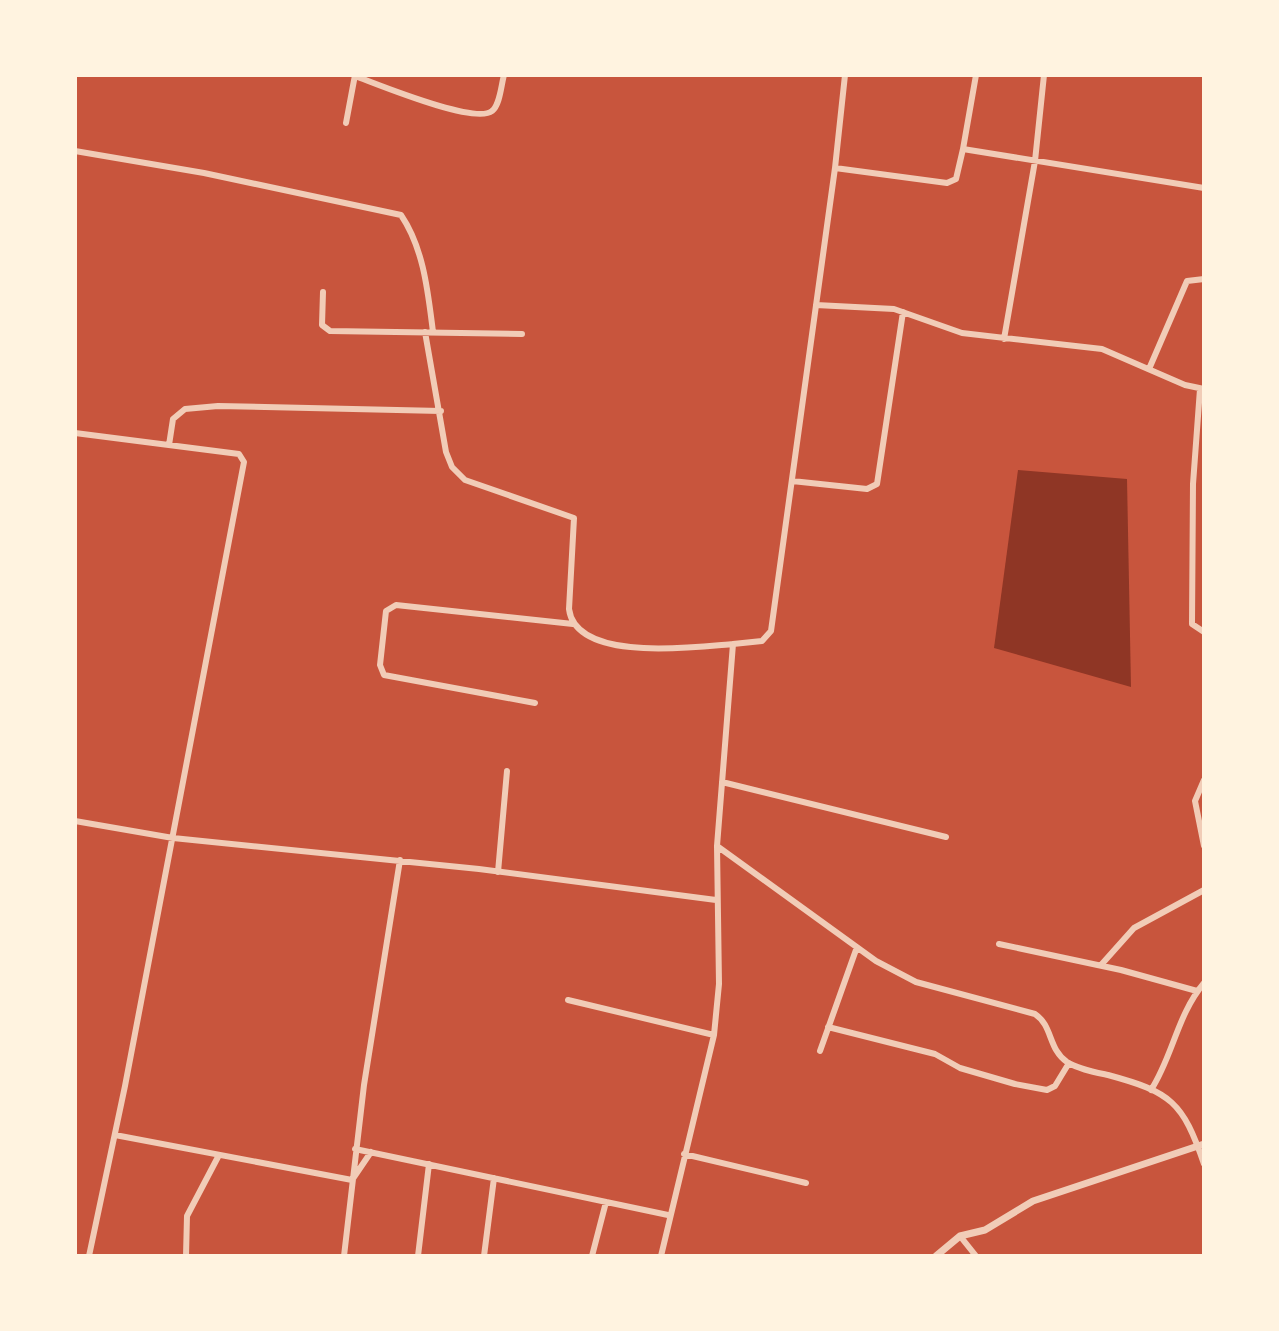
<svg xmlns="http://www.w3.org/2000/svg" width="1279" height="1331" viewBox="0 0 1279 1331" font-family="Spectral,serif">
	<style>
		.water { fill: #8f3625 }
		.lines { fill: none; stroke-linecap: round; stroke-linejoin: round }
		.minor { stroke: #f1ccb7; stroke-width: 6 }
		.tertiary { stroke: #f1ccb7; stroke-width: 7 }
	</style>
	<rect width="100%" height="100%" fill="#c8553d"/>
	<path class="water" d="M1018 470 1127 479 1131 687 994 648Z"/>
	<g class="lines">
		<path class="minor" d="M355 76C377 84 475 125 492 111 500 105 501 86 504 75
			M346 123 355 75
			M963 149 976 75
			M75 151 204 173 401 215C424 249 428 293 433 332
			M835 168 947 183 956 179 963 149 1204 188
			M323 292 322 325 330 331 522 334
			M816 305 894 309 962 333 1102 349 1185 385 1204 389
			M425 332 446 452 452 467 465 480 574 518 569 609C576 663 695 647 733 644L717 846 876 961 916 982 1035 1014C1053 1026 1048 1049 1067 1062 1078 1069 1094 1072 1108 1075 1171 1092 1183 1102 1204 1164
			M1004 339 1035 161 1044 75
			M1149 369 1187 281 1204 279
			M1200 389 1193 484 1192 624 1204 632
			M75 433 239 454 244 462 125 1086 89 1256
			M169 445 173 419 185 409 218 406 441 411
			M792 481 867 489 877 484 903 312
			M733 644 762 641 771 631 835 168 845 75
			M535 703 384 675 380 665 386 611 396 605 573 624
			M1204 780 1195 801 1204 846
			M722 782 946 837
			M75 821 173 838 479 869 716 900
			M498 872 507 771
			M999 944 1121 970 1197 991
			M1101 965 1134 928 1204 890
			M568 1000 714 1035
			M828 1027 935 1054 960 1068 1015 1084 1047 1090 1055 1086 1069 1063
			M820 1051 857 947
			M1151 1090C1173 1056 1177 1015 1204 983
			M115 1135 352 1180 371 1152
			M355 1149 668 1215
			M684 1154 806 1183
			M960 1236 976 1256
			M186 1256 187 1216 219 1155
			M344 1256 364 1085 400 860
			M418 1256 429 1164
			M484 1256 494 1178
			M592 1256 606 1202
			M661 1256 714 1035 719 984 717 846"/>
		<path class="tertiary" d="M936 1256 960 1236 985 1230 1033 1201 1204 1144"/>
	</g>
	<rect width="1279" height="1331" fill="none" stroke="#fff3e0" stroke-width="154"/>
</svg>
